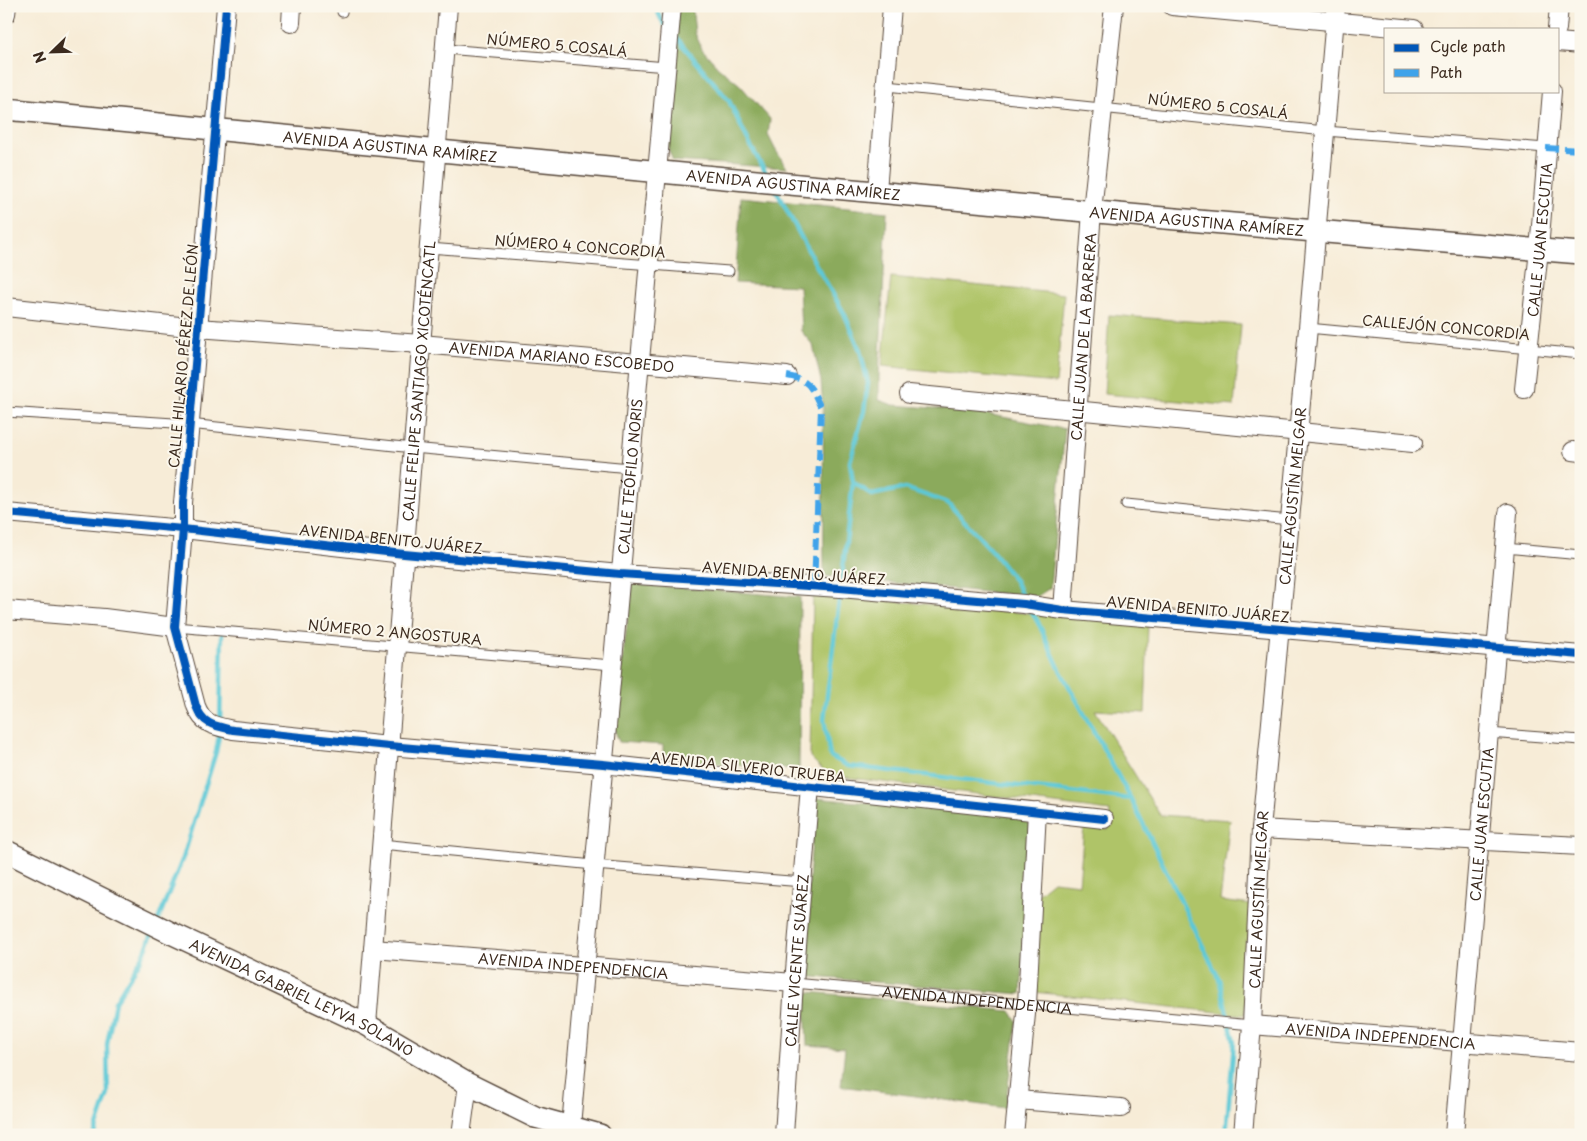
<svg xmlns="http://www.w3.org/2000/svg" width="1587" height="1141" viewBox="0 0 1587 1141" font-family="'Playpen Sans',sans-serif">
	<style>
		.green { fill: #afc468; stroke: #757743 }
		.forest { fill: #8baa5c; stroke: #636a3d }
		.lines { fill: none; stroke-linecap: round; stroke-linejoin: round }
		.stream { stroke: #5cc8d6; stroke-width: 4.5 }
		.service-casing { stroke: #57473a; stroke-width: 11 }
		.minor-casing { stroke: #57473a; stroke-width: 20 }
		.tertiary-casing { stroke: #57473a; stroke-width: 24 }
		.service { stroke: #fff; stroke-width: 9 }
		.minor { stroke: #fff; stroke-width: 18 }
		.tertiary { stroke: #fff; stroke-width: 21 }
		.quiet { stroke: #3fa3ea; stroke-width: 6; stroke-dasharray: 12 6; stroke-linecap: butt }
		.cycleway-casing { stroke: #fbf7ec; stroke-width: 11 }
		.cycleway { stroke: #0057b8; stroke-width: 8 }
		.labels { text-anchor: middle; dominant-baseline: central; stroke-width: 4; stroke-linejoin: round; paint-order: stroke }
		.street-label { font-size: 14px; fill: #3b2a1e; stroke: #fbf7ec }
	</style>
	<rect width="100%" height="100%" fill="#fbf7ec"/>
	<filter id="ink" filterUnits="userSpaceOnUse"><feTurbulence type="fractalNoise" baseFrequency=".02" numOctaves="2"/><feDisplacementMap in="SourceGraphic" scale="10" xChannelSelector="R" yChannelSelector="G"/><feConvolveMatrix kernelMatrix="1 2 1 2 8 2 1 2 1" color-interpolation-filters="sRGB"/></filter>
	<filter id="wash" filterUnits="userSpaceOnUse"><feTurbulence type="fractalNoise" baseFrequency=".0096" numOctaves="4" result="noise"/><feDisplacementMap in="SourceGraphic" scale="20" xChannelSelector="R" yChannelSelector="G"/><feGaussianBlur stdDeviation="1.12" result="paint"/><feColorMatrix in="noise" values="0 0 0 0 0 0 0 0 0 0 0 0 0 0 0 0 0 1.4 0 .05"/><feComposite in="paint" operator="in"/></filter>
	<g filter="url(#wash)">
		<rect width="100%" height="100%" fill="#f7ecd7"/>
		<path class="green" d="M891 277 1064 294 1056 383 882 366Z
			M1109 315 1241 325 1234 406 1104 394Z
			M813 594 1148 624 1145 713 1095 710 1160 815 1230 820 1220 901 1252 905 1245 1015 1034 992 1037 894 1053 881 1079 884 1084 827 1108 830 1110 811 828 775 810 757Z"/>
		<path class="forest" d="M675 6H692L695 33 702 49 718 67 740 85 770 119 768 135 775 149 787 168 673 161 665 141Z
			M741 197 887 212 879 376V400L893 405 971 411 1065 429 1050 588 1036 597 824 576 823 408 821 381 813 345 801 331 799 286 735 283Z
			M632 584 800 597 799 769 663 761V745L619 742 614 728Z
			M815 798 1022 817 1032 827 1021 994 802 976Z
			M809 992 1010 1011 1017 1021 1005 1108 841 1086 845 1048 807 1045 805 1003Z"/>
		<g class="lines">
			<path class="stream" d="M655 6 661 19 665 25
				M675 36 729 101 747 139 767 175
				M776 190 816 265 844 313 860 350 868 383 864 411 850 462 853 482 872 495 905 488 948 503 992 551 1016 582 1023 600
				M841 585 853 482
				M840 593 824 719 830 756 848 766 1131 799
				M1030 611 1037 620 1060 670 1131 799 1219 979 1234 1042 1226 1135
				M220 722 222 634
				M158 920 184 855 216 752 220 730
				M94 1135 108 1094 107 1044 115 1002 144 954 153 931"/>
		</g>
	</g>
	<g filter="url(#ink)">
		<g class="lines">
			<defs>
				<g id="service">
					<path d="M342 12 343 6"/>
					<path d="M445 49 667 67"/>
					<path d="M887 86 1325 131 1546 148"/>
					<path d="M429 248 729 271"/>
					<path d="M1308 328 1581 354"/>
					<path d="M6 412 189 424 413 448 630 468"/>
					<path d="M1126 504 1290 520"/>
					<path d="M1505 548 1581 555"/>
					<path d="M175 627 612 665"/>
					<path d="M1488 733 1581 740"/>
					<path d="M381 844 594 865 803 882"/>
					<path id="s1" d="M794 983 1252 1025"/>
				</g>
				<g id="minor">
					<path d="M226 6 183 503V529L175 627 196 706C203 725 215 726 233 730L389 746 603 764 1104 819"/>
					<path d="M1172 6 1414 29"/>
					<path d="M6 14 7 6"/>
					<path d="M291 23 292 6"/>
					<path d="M1557 29 1559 6"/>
					<path d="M1558 42 1581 44"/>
					<path d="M877 191 892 6"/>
					<path id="s2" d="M6 307 197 328 421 344 787 376"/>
					<path id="s3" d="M1524 389 1539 250 1552 91"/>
					<path d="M909 394 1413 443"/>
					<path d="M1573 451 1581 452"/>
					<path d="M6 513 183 529 404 554 620 574 840 588 1024 604 1063 610 1581 655"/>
					<path d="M6 610 104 618 175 627"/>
					<path id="s4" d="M1063 610 1092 211 1114 6"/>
					<path d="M1261 829 1581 846"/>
					<path id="s5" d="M373 949 794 983"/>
					<path id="s6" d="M367 1025 448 6"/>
					<path id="s7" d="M1252 1025 1581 1052"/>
					<path d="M1017 1100 1121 1108"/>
					<path id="s8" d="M571 1126 672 6"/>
					<path d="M461 1135 468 1084"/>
					<path id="s9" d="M784 1135 794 983 810 786"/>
					<path d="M1014 1135 1027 1004 1037 811"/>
					<path id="s10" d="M1243 1135 1252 1025 1261 829 1308 328 1336 6"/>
					<path id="s11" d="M1454 1135 1508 513"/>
				</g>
				<g id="tertiary">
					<path id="s12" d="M6 109C531 160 1055 211 1581 253"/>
					<path id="s13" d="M6 851 171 933 367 1025 468 1084 535 1117 600 1135"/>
				</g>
			</defs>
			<use href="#service" class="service-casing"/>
			<use href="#minor" class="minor-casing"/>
			<use href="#tertiary" class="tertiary-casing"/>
			<use href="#service" class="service"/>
			<use href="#minor" class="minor"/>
			<use href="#tertiary" class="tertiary"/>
			<path class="quiet" d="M1546 148 1581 150
				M787 376C811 380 811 388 821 408L814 587
				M457 1135 462 1134"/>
			<defs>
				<path id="cycleway" d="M226 6 183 503V529L175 627 196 706C203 725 215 726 233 730L389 746 603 764 1104 819
					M6 513 183 529 404 554 620 574 840 588 1024 604 1063 610 1581 655"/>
			</defs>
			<use href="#cycleway" class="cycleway-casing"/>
			<use href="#cycleway" class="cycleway"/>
		</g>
	</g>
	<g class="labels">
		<g class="street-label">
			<text transform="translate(557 45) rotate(5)">NÚMERO 5 COSALÁ</text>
			<text transform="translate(1218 106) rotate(6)">NÚMERO 5 COSALÁ</text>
			<text stroke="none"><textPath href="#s12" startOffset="386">AVENIDA AGUSTINA RAMÍREZ</textPath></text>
			<text stroke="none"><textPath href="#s12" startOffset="791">AVENIDA AGUSTINA RAMÍREZ</textPath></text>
			<text stroke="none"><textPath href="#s12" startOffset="1196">AVENIDA AGUSTINA RAMÍREZ</textPath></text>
			<text stroke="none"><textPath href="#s3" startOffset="150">CALLE JUAN ESCUTIA</textPath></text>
			<text transform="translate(580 246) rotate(4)">NÚMERO 4 CONCORDIA</text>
			<text transform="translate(1446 327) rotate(5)">CALLEJÓN CONCORDIA</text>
			<text stroke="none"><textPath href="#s4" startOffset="274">CALLE JUAN DE LA BARRERA</textPath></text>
			<text transform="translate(183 356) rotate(-85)">CALLE HILARIO PÉREZ DE LEÓN</text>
			<text stroke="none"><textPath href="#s2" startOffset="558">AVENIDA MARIANO ESCOBEDO</textPath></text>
			<text stroke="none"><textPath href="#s6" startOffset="646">CALLE FELIPE SANTIAGO XICOTÉNCATL</textPath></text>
			<text stroke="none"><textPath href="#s8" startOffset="652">CALLE TEÓFILO NORIS</textPath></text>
			<text stroke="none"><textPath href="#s10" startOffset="641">CALLE AGUSTÍN MELGAR</textPath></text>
			<text transform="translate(391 539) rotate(6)">AVENIDA BENITO JUÁREZ</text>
			<text transform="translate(794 573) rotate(4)">AVENIDA BENITO JUÁREZ</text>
			<text transform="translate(1198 609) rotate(5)">AVENIDA BENITO JUÁREZ</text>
			<text transform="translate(395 632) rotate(5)">NÚMERO 2 ANGOSTURA</text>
			<text transform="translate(748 767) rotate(6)">AVENIDA SILVERIO TRUEBA</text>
			<text stroke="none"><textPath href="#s11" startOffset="312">CALLE JUAN ESCUTIA</textPath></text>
			<text stroke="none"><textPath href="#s10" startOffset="236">CALLE AGUSTÍN MELGAR</textPath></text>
			<text stroke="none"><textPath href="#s9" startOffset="175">CALLE VICENTE SUÁREZ</textPath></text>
			<text stroke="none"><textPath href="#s5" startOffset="201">AVENIDA INDEPENDENCIA</textPath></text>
			<text stroke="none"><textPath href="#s13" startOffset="330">AVENIDA GABRIEL LEYVA SOLANO</textPath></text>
			<text stroke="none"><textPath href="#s1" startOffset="184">AVENIDA INDEPENDENCIA</textPath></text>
			<text stroke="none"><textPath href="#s7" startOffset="129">AVENIDA INDEPENDENCIA</textPath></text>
		</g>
	</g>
	<rect width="1587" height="1141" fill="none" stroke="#fbf7ec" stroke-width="25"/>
	<rect x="1384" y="28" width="175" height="65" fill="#fbf7ec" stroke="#aea59a"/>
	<rect x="1394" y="44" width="25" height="8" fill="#0057b8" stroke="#aea59a"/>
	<text x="1430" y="52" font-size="15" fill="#3b2a1e">Cycle path</text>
	<rect x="1394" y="69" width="25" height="8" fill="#3fa3ea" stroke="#aea59a"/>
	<text x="1430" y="78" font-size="15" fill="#3b2a1e">Path</text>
	<g transform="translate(52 52) rotate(247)" stroke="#fbf7ec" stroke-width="4" paint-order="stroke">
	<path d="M0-4L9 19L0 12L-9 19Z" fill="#3b2a1e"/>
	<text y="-8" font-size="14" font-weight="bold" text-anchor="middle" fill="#3b2a1e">N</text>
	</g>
</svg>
